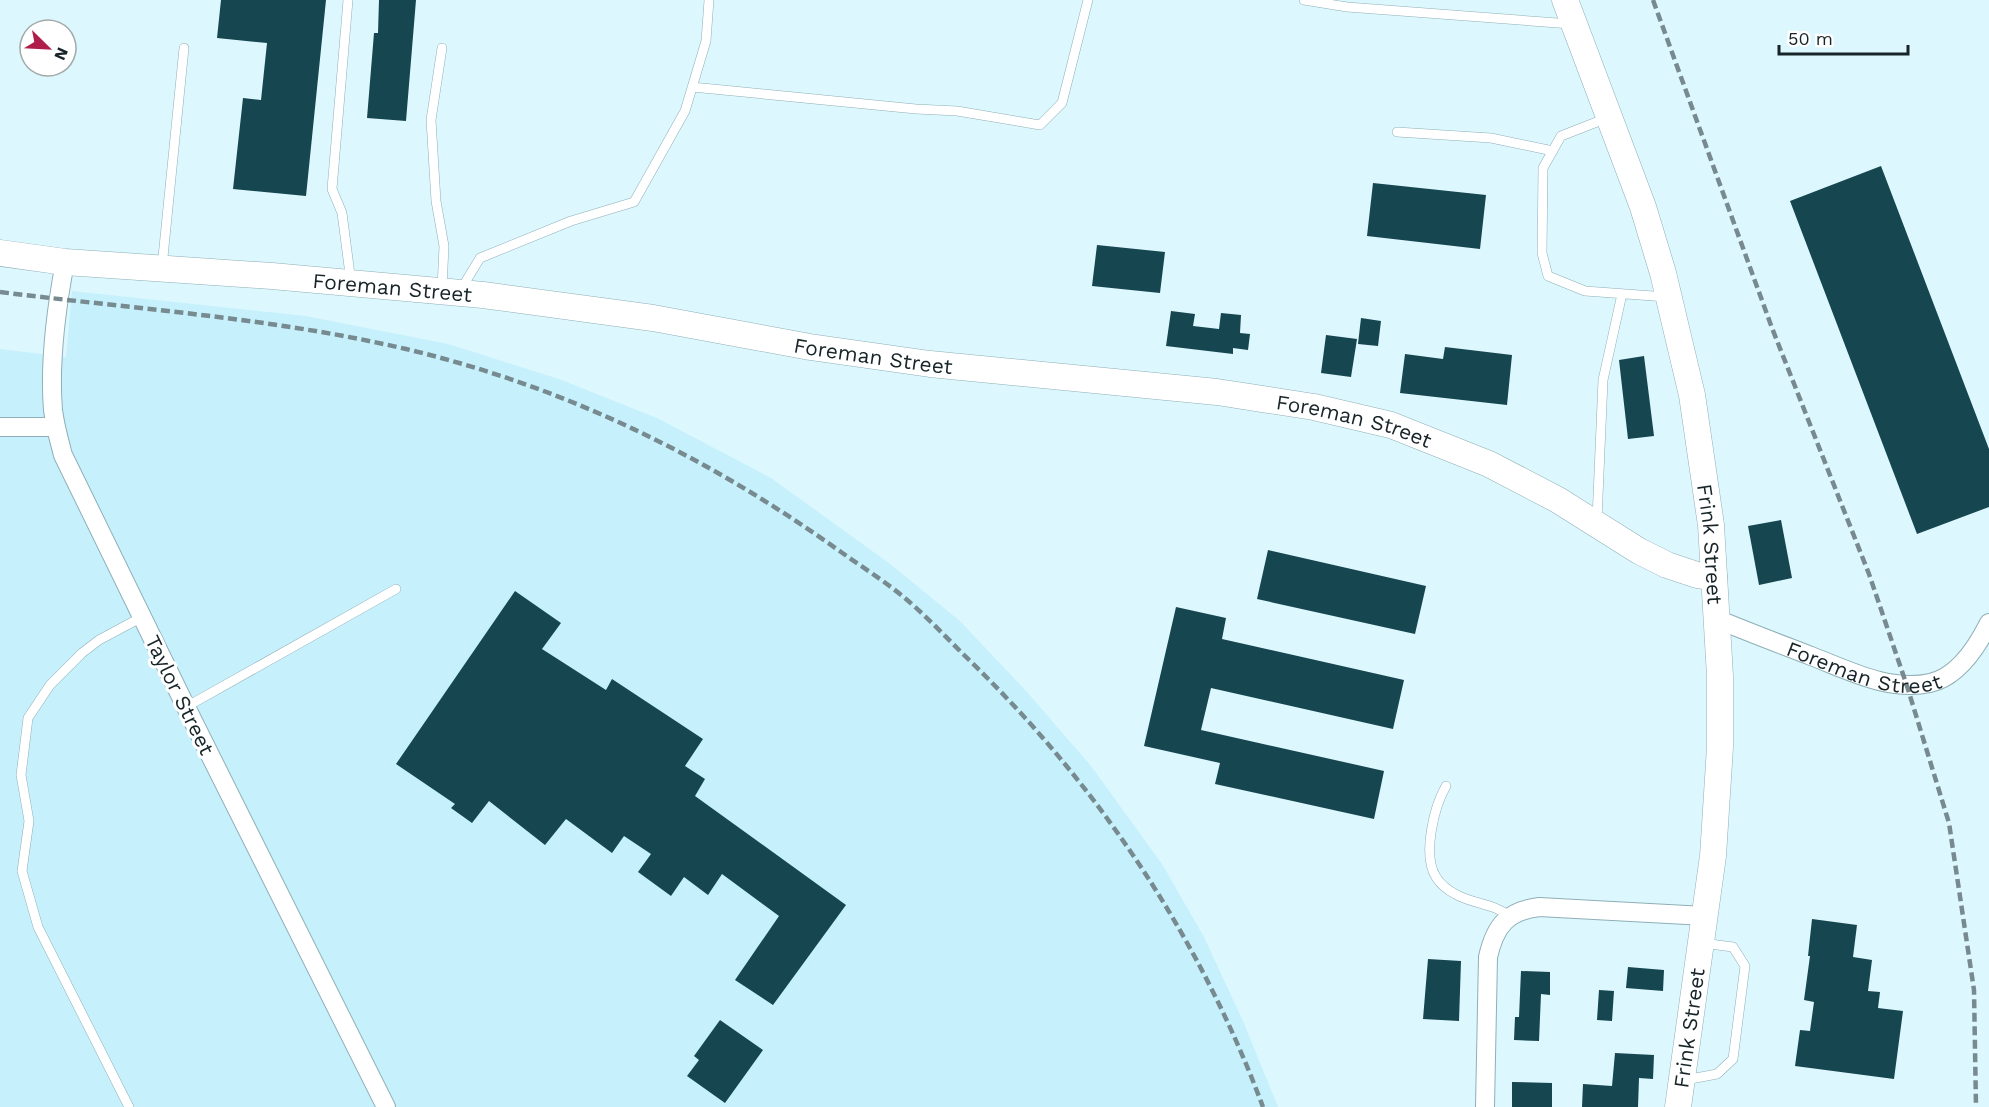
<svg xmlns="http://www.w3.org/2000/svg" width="1989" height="1107" viewBox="0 0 1989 1107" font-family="'Work Sans',sans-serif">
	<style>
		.built { fill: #c6f1fc }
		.building { fill: #164650 }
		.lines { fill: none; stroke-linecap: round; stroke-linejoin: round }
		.lane-casing { stroke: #8eafb7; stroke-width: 10 }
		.street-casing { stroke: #8eafb7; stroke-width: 20 }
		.secondary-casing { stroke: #8eafb7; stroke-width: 27 }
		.lane { stroke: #fff; stroke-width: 9 }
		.street { stroke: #fff; stroke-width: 18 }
		.secondary { stroke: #fff; stroke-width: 26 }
		.rail { stroke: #778a8f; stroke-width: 4.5; stroke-dasharray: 9 4.5; stroke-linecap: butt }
		.labels { text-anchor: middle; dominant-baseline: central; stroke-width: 6; stroke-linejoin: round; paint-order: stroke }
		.street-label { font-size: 21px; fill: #182528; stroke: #fff }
	</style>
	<rect width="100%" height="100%" fill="#ddf7fe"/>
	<path class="built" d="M72 291 306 316 448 344 559 379 657 418 771 478 889 563 960 621 1027 692 1091 766 1162 864 1204 937 1243 1021 1278 1107H0V349L66 357Z"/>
	<path class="building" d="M221 0H326L306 196 233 189 243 98 261 100 267 43 217 38Z
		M379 0H416L406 121 367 118 374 33H378Z
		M1881 166 1989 449V507L1917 534 1790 201Z
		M1373 183 1486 195 1480 249 1367 236Z
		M1097 245 1165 252 1160 293 1092 286Z
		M1171 311 1195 314 1193 326 1219 329 1221 313 1241 315 1240 333 1250 334 1248 350 1233 348V354L1166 346Z
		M1361 318 1381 321 1378 346 1358 344Z
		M1326 335 1357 339 1351 377 1321 373Z
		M1445 347 1512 355 1507 405 1400 393 1405 354 1443 359Z
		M1644 356 1654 436 1628 439 1619 360Z
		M1781 520 1792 578 1759 585 1748 526Z
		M1268 550 1426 586 1415 634 1257 599Z
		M515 591 561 623 542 649 606 690 612 679 703 739 685 766 705 779 695 796 846 905 773 1005 735 980 779 916 722 874 708 895 684 877 671 896 638 872 651 854 624 836 612 853 566 819 545 845 489 801 472 823 451 808 455 804 396 764Z
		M1176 607 1226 618 1222 639 1404 680 1393 729 1211 688 1201 730 1384 771 1374 819 1215 784 1220 763 1144 746Z
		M1812 919 1857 925 1853 957 1872 960 1868 991 1880 992 1878 1008 1903 1011 1894 1079 1795 1066 1800 1030 1810 1031 1814 1002 1804 1000 1810 956H1808Z
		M1428 959 1461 961 1459 1021 1423 1019Z
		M1628 967 1664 970 1663 991 1626 988Z
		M1521 971 1550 972V995L1541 994 1539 1041 1514 1040 1515 1017H1519Z
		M1599 990 1614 991 1612 1021 1597 1020Z
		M720 1020 763 1050 725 1103 687 1076 699 1060 694 1056Z
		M1615 1053 1654 1055 1653 1079 1639 1078 1638 1107H1582L1583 1084 1612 1086Z
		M1512 1082 1552 1083V1107H1512Z"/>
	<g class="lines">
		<defs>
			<path id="lane" d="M348 0 332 189 342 213 351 282
				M1304 0 1347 7 1571 24
				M692 87 916 109 957 111 1040 125 1062 103 1088 0
				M1607 118 1561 136 1543 168 1542 253 1548 276 1585 291 1667 297
				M1397 132 1491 138 1553 151
				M162 267 184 48
				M442 288 444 246 436 201 431 120 442 48
				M460 291 480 258 571 221 634 202 685 111 706 41 709 0
				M1597 520 1603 380 1622 294
				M186 707 396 589
				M1446 786C1434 807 1422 855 1436 877 1441 885 1449 891 1457 895 1474 904 1495 904 1509 916
				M1685 1080 1717 1074 1733 1059 1745 966 1733 947 1702 943
				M129 1107 38 927 22 871 29 821 21 775 28 718 50 685 82 653 99 640 142 617"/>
			<g id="street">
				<path d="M65 262C56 310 49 362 53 410 55 426 59 440 63 455L186 707 386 1107"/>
				<path d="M0 427H55"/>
				<path id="s1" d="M1717 619C1748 632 1780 644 1811 656 1848 670 1889 692 1930 683 1958 677 1977 647 1989 623"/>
				<path d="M1485 1107 1488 957C1495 926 1507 911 1539 907L1705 916"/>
			</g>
			<g id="secondary">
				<path id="s2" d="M1565 0 1643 207 1663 273 1692 395 1711 525 1720 676V747L1713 856 1678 1107"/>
				<path id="s3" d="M0 253 65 262 272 276 483 295 653 318 810 347 930 364 1217 392 1314 407 1391 425 1489 464 1558 500 1639 551 1667 565 1697 575 1714 577"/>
			</g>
		</defs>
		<use href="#lane" class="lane-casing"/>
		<use href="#street" class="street-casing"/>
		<use href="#secondary" class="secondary-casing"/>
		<use href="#lane" class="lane"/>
		<use href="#street" class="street"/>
		<use href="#secondary" class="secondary"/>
		<path class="rail" d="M1653 0 1772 328 1869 574 1907 686 1949 823 1974 990 1976 1107
			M0 292C135 309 273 318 406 349 566 387 708 457 841 552 862 567 886 582 906 599 926 616 945 636 964 655 1096 782 1199 935 1263 1107"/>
	</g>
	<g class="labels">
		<g class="street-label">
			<text stroke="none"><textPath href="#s3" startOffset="394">Foreman Street</textPath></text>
			<text stroke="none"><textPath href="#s3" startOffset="880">Foreman Street</textPath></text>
			<text stroke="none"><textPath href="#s3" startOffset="1366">Foreman Street</textPath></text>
			<text stroke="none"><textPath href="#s2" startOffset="566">Frink Street</textPath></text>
			<text stroke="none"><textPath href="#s1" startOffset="156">Foreman Street</textPath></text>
			<text transform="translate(180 695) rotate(64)">Taylor Street</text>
			<text transform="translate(1689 1028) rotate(-82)">Frink Street</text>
		</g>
	</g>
	<g transform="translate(48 48) rotate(114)"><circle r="28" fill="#ffffff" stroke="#a3a8a9" stroke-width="1.5"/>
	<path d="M0-4.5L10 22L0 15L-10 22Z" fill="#af1d4b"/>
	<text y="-9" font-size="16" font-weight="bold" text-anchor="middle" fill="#182528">N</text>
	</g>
	<path d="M1779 45v9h129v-9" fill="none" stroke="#182528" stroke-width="3"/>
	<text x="1788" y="45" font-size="18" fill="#182528" stroke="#ffffff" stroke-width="4.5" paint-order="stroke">50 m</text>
</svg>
